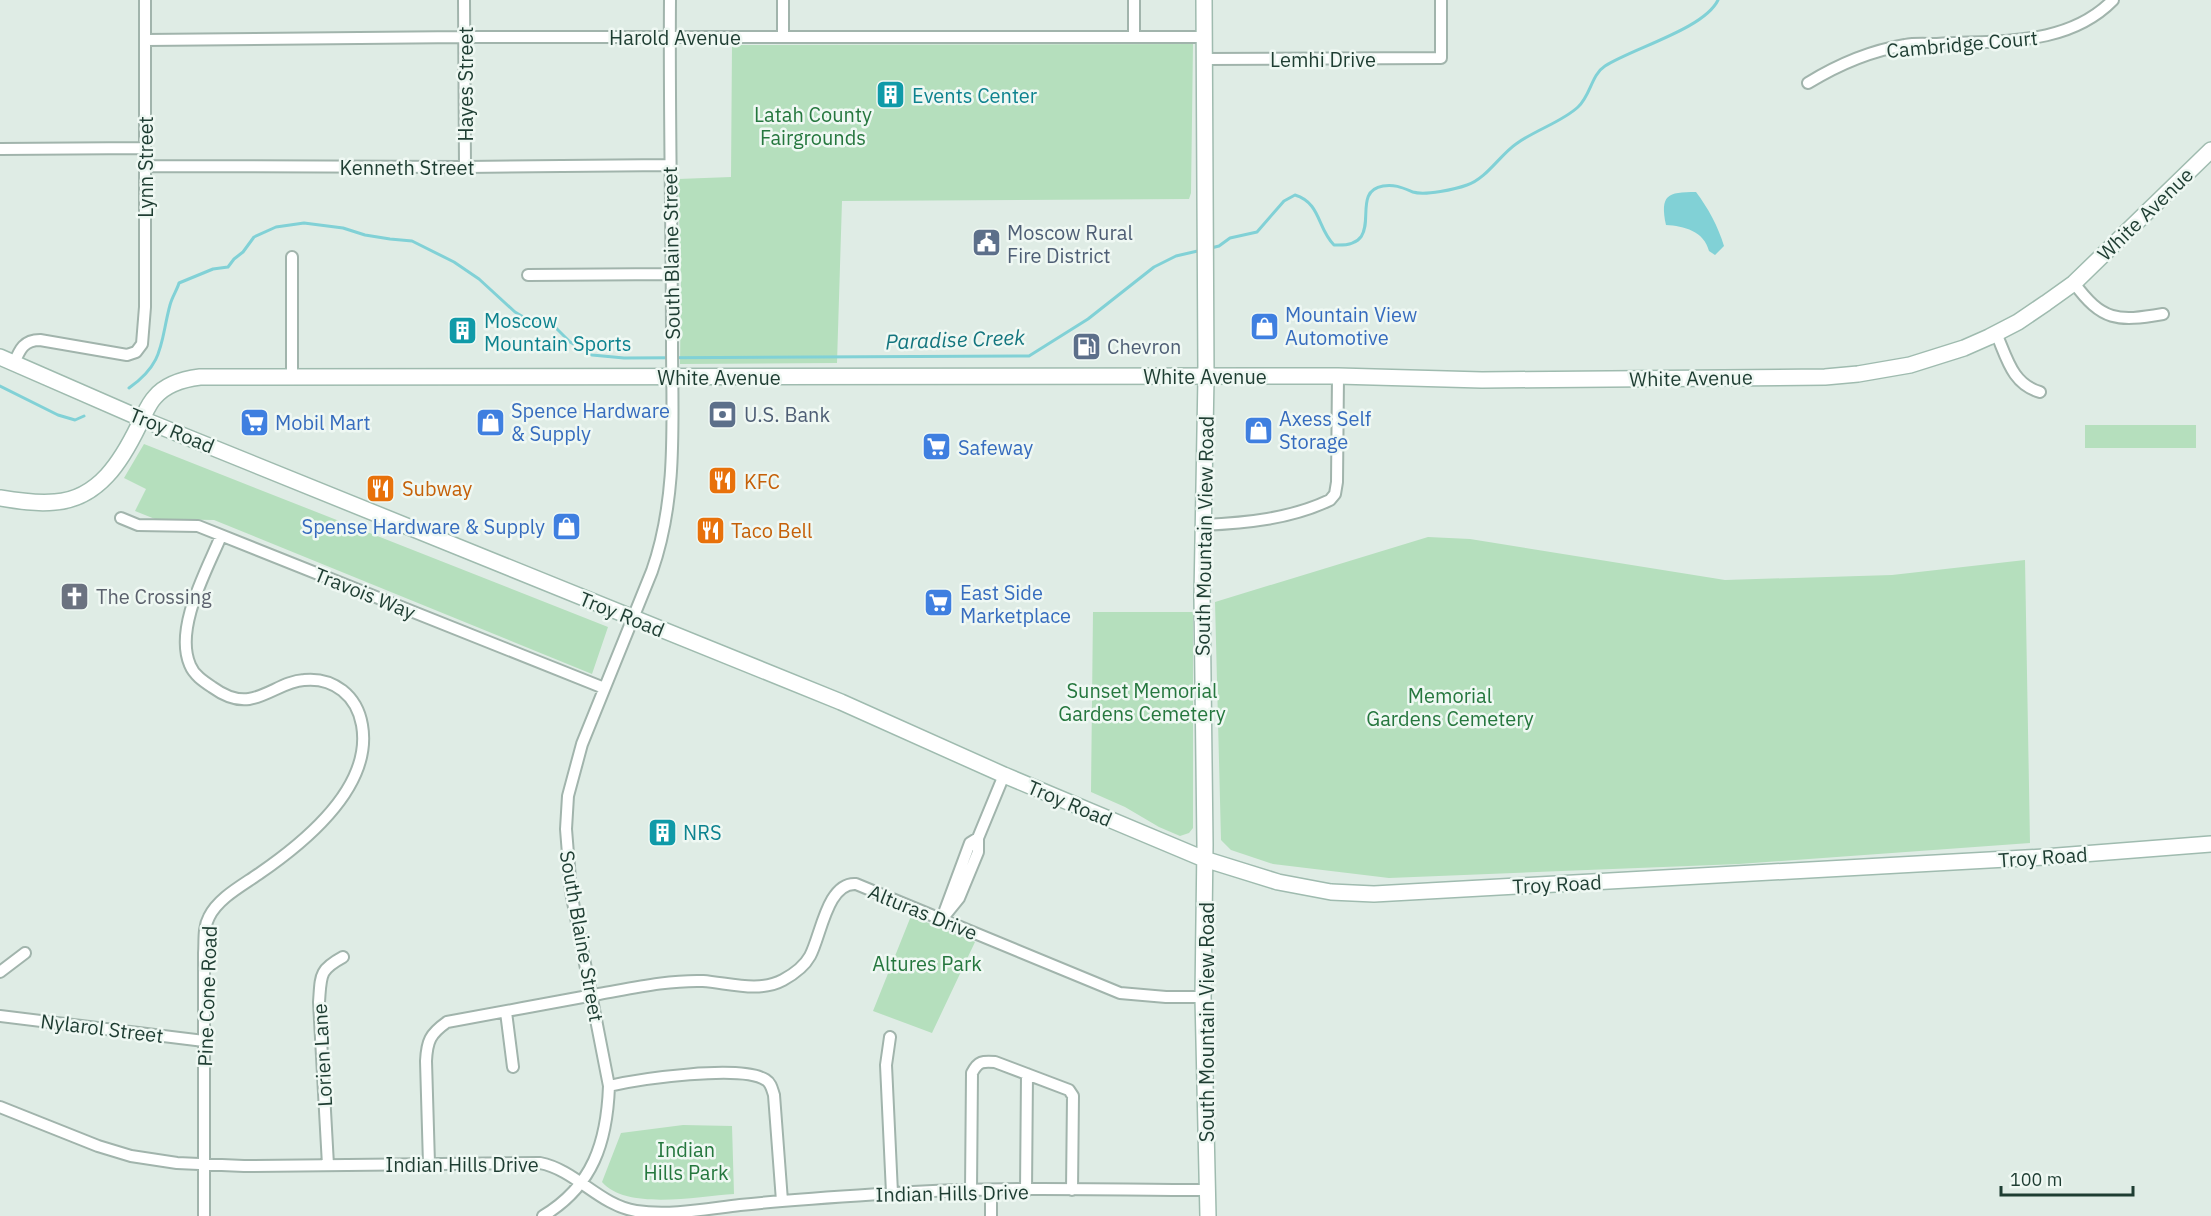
<svg xmlns="http://www.w3.org/2000/svg" width="2211" height="1216" viewBox="0 0 2211 1216" font-family="'IBM Plex Sans',sans-serif">
	<style>
		.green { fill: #b5dfbd }
		.water { fill: #81d1d6 }
		.lines { fill: none; stroke-linecap: round; stroke-linejoin: round }
		.stream { stroke: #81d1d6; stroke-width: 3 }
		.street-casing { stroke: #a1b4ac; stroke-width: 14 }
		.secondary-casing { stroke: #9fbbaf; stroke-width: 18 }
		.street { stroke: #fff; stroke-width: 10 }
		.secondary { stroke: #fff; stroke-width: 15 }
		.labels { text-anchor: middle; dominant-baseline: central; stroke-width: 5; stroke-linejoin: round; paint-order: stroke }
		.street-label { font-size: 20px; fill: #1e3d32; stroke: #eff8f3 }
		.culture-label { font-size: 20px; fill: #0d838f; stroke: #eff8f3; text-anchor: start }
		.park-label { font-size: 20px; fill: #25773e; stroke: #eff8f3 }
		.service-label { font-size: 20px; fill: #4e5e75; stroke: #eff8f3; text-anchor: start }
		.shop-label { font-size: 20px; fill: #366cbe; stroke: #eff8f3; text-anchor: start }
		.food-label { font-size: 20px; fill: #c56008; stroke: #eff8f3; text-anchor: start }
		.worship-label { font-size: 20px; fill: #5b616d; stroke: #eff8f3; text-anchor: start }
		.water-label { font-size: 21px; font-style: italic; fill: #13757e; stroke: #eff8f3 }
	</style>
	<rect width="100%" height="100%" fill="#dfece5"/>
	<path class="green" d="M1193 44 1191 193 1189 199 842 201 837 363 680 364 681 283 678 179 731 177 732 45Z
		M2085 425H2196V448H2085Z
		M144 444 608 627 592 674 214 520 155 519 135 511 146 489 124 478Z
		M1428 537 1470 539 1725 580 1892 575 2025 560 2030 843 1739 864 1389 878 1273 864 1231 850 1221 840 1215 602Z
		M1093 612H1193V828L1189 833 1180 836 1159 827 1125 807 1091 792Z
		M911 916 975 942 932 1033 873 1011Z
		M683 1125 732 1126 734 1194C699 1196 627 1211 602 1182L621 1133Z"/>
	<path class="water" d="M1696 192C1708 208 1718 226 1724 246L1715 255 1709 251C1704 231 1684 226 1666 225 1660 195 1667 192 1696 192Z"/>
	<g class="lines">
		<path class="stream" d="M1211 248 1219 246 1230 238 1257 232 1284 201 1295 195C1321 203 1317 228 1334 245 1390 248 1346 192 1383 186 1395 184 1403 188 1413 192 1425 196 1456 189 1467 185 1486 179 1500 155 1516 144 1535 130 1562 122 1578 107 1591 95 1591 75 1605 66 1633 48 1704 29 1718 0
			M0 386 58 415 75 420 84 416
			M129 388C165 363 160 342 170 305 172 297 177 290 179 283L213 269 228 267 234 259 243 252 254 237 276 227 304 223 343 228 365 235 390 239 412 241 454 262 479 279 515 312 525 318 552 324 570 342 592 355 624 358 1029 356 1088 319 1154 267 1176 256 1202 250"/>
		<defs>
			<path id="street" d="M464 0 465 167
				M783 0V37
				M1134 37V0
				M145 40 464 37H1204
				M1204 59 1441 58V0
				M1808 83C1839 64 1869 51 1905 45 1915 43 1926 44 1937 44 1999 40 2067 47 2113 0
				M0 149 145 148
				M145 166 465 167 670 165
				M292 257V376
				M528 275 672 274
				M2074 283C2102 321 2117 322 2163 314
				M1996 333C2007 358 2012 384 2040 392
				M14 363C20 349 24 340 40 340L127 355 136 352 142 344 145 307V0
				M121 518 138 525 198 526 604 688
				M1203 525C1246 523 1290 519 1330 500L1335 494 1337 482 1338 376
				M944 913 970 843 978 838
				M942 919 959 898 978 852V838L1004 775
				M0 972 25 953
				M506 1012 513 1067
				M0 1016 204 1041
				M890 1037 886 1065 892 1193
				M609 1086C639 1079 741 1064 766 1080 771 1083 772 1089 774 1095L782 1201
				M0 1107 98 1146 131 1156 177 1163 244 1166 540 1163C576 1170 599 1205 636 1211 670 1216 706 1209 740 1205 787 1200 834 1197 880 1194 989 1186 1099 1190 1207 1190
				M429 1164 426 1061C427 1041 430 1034 447 1022 498 1013 548 1003 599 994 633 988 668 980 703 981 729 983 759 993 783 980 794 974 804 967 810 956 821 936 827 882 856 884L1120 993 1166 997H1203
				M328 1165 319 1002C321 975 319 970 343 957
				M971 1190 972 1073C978 1061 983 1061 995 1062L1069 1090 1073 1096 1072 1190
				M1026 1191 1027 1074
				M204 1215V953C205 941 203 928 209 917 218 898 243 885 260 873 305 842 373 787 362 725 357 696 334 677 304 680 285 681 268 696 249 699 235 701 223 695 212 687 203 681 194 675 190 665 174 628 207 570 221 536
				M543 1216C593 1186 607 1142 609 1086L571 892 566 829 568 796 582 744 652 571C678 497 672 419 672 342 672 228 669 114 670 0
				M991 1216V1191"/>
			<path id="secondary" d="M1204 0 1206 377 1202 597 1205 845 1203 997 1208 1216
				M0 357 142 419 841 702 1004 775 1204 859 1278 882 1331 892 1374 894 2044 857 2211 844
				M0 498C18 501 37 504 55 502 99 499 122 460 139 425 144 416 148 404 155 397 166 384 184 379 200 377L1338 376 1482 380 1825 377 1858 374 1910 365 1964 348 1989 337 2018 322 2046 303 2074 283 2211 150"/>
		</defs>
		<use href="#street" class="street-casing"/>
		<use href="#secondary" class="secondary-casing"/>
		<use href="#street" class="street"/>
		<use href="#secondary" class="secondary"/>
	</g>
	<defs>
		<symbol id="building-square" viewBox="-11 -11 22 22"><rect x="-9" y="-9" width="18" height="18" rx="4" fill="#0f9aa8" stroke="#eff8f3"/><path d="M-4-6H4V6H1V3H-1V6H-4ZM-2.5-4.3h1.7v1.8h-1.7ZM.8-4.3h1.7v1.8H.8ZM-2.5-1h1.7V.8h-1.7ZM.8-1h1.7V.8H.8Z" fill="#fff"/></symbol>
		<symbol id="civic-square" viewBox="-11 -11 22 22"><rect x="-9" y="-9" width="18" height="18" rx="4" fill="#5c6f8a" stroke="#eff8f3"/><path d="M-.6-6.5H3V-4.5H.6V-3L4-1V1h2V6H-6V1h2V-1L-.6-3ZM-1.2 2.5V6h2.4V2.5Z" fill="#fff"/></symbol>
		<symbol id="shop-square" viewBox="-11 -11 22 22"><rect x="-9" y="-9" width="18" height="18" rx="4" fill="#3f7fe0" stroke="#eff8f3"/><path d="M-5-2.5h2.3a2.7 3.5 0 0 1 5.4 0H5L5.5 6h-11ZM-1.5-2.5h3a1.5 2.3 0 0 0-3 0Z" fill="#fff"/></symbol>
		<symbol id="fuel-square" viewBox="-11 -11 22 22"><rect x="-9" y="-9" width="18" height="18" rx="4" fill="#5c6f8a" stroke="#eff8f3"/><path d="M-5.5-6h7V0h2V4h1.3V-2.5L3-4.5l.8-.8L6-3V5H2.5V1h-1V6h-7ZM-4.2-4.7v3.2H.2V-4.7Z" fill="#fff"/></symbol>
		<symbol id="bank-square" viewBox="-11 -11 22 22"><rect x="-9" y="-9" width="18" height="18" rx="4" fill="#5c6f8a" stroke="#eff8f3"/><path d="M-6-4H6V4H-6ZM0-2.3a2.3 2.3 0 1 0 0 4.6a2.3 2.3 0 1 0 0-4.6Z" fill="#fff"/></symbol>
		<symbol id="supermarket-square" viewBox="-11 -11 22 22"><rect x="-9" y="-9" width="18" height="18" rx="4" fill="#3f7fe0" stroke="#eff8f3"/><path d="M-6-5.5h2.5l.6 2H6L4.5 2H-2.5L-4.4-4H-6ZM-1.5 3.2a1.3 1.3 0 1 0 .1 0ZM3 3.2a1.3 1.3 0 1 0 .1 0Z" fill="#fff"/></symbol>
		<symbol id="restaurant-square" viewBox="-11 -11 22 22"><rect x="-9" y="-9" width="18" height="18" rx="4" fill="#e8710a" stroke="#eff8f3"/><path d="M-5-6h1v4h1v-4h1v4h1v-4h1v5L-1.5 .5V6h-2V.5L-5-1ZM5-6V6H3V1.5H1.5Q1.5-4 5-6Z" fill="#fff"/></symbol>
		<symbol id="church-square" viewBox="-11 -11 22 22"><rect x="-9" y="-9" width="18" height="18" rx="4" fill="#6b7280" stroke="#eff8f3"/><path d="M-1.2-6h2.4v3.5h3.3v2.4h-3.3V6h-2.4V-.1h-3.3v-2.4h3.3Z" fill="#fff"/></symbol>
	</defs>
	<g fill-rule="evenodd">
		<use href="#building-square" x="874" y="78" width="33" height="33"/>
		<use href="#civic-square" x="970" y="226" width="33" height="33"/>
		<use href="#shop-square" x="1248" y="310" width="33" height="33"/>
		<use href="#building-square" x="446" y="314" width="33" height="33"/>
		<use href="#fuel-square" x="1070" y="330" width="33" height="33"/>
		<use href="#bank-square" x="706" y="398" width="33" height="33"/>
		<use href="#supermarket-square" x="238" y="406" width="33" height="33"/>
		<use href="#shop-square" x="474" y="406" width="33" height="33"/>
		<use href="#shop-square" x="1242" y="414" width="33" height="33"/>
		<use href="#supermarket-square" x="920" y="430" width="33" height="33"/>
		<use href="#restaurant-square" x="706" y="464" width="33" height="33"/>
		<use href="#restaurant-square" x="364" y="472" width="33" height="33"/>
		<use href="#shop-square" x="550" y="510" width="33" height="33"/>
		<use href="#restaurant-square" x="694" y="514" width="33" height="33"/>
		<use href="#church-square" x="58" y="580" width="33" height="33"/>
		<use href="#supermarket-square" x="922" y="586" width="33" height="33"/>
		<use href="#building-square" x="646" y="816" width="33" height="33"/>
	</g>
	<g class="labels">
		<g class="street-label">
			<text x="675" y="37">Harold Avenue</text>
			<text transform="translate(1962 44) rotate(-5)">Cambridge Court</text>
			<text x="1323" y="59">Lemhi Drive</text>
			<text transform="translate(465 84) rotate(-90)">Hayes Street</text>
			<text transform="translate(145 167) rotate(-90)">Lynn Street</text>
			<text x="407" y="167">Kenneth Street</text>
			<text transform="translate(2145 214) rotate(-44)">White Avenue</text>
			<text transform="translate(671 253) rotate(-91)">South Blaine Street</text>
			<text x="1205" y="376">White Avenue</text>
			<text x="719" y="377">White Avenue</text>
			<text transform="translate(1691 378) rotate(-1)">White Avenue</text>
			<text transform="translate(172 430) rotate(22)">Troy Road</text>
			<text transform="translate(1204 536) rotate(-89)">South Mountain View Road</text>
			<text transform="translate(365 593) rotate(22)">Travois Way</text>
			<text transform="translate(622 614) rotate(22)">Troy Road</text>
			<text transform="translate(1070 803) rotate(23)">Troy Road</text>
			<text transform="translate(2043 857) rotate(-4)">Troy Road</text>
			<text transform="translate(1557 884) rotate(-3)">Troy Road</text>
			<text transform="translate(923 912) rotate(22)">Alturas Drive</text>
			<text transform="translate(582 936) rotate(80)">South Blaine Street</text>
			<text transform="translate(207 996) rotate(-88)">Pine Cone Road</text>
			<text transform="translate(1206 1022) rotate(-90)">South Mountain View Road</text>
			<text transform="translate(102 1028) rotate(7)">Nylarol Street</text>
			<text transform="translate(322 1055) rotate(-93)">Lorien Lane</text>
			<text x="462" y="1164">Indian Hills Drive</text>
			<text transform="translate(952 1193) rotate(-1)">Indian Hills Drive</text>
		</g>
		<g class="culture-label">
			<text x="912" y="95">Events Center</text>
			<text x="484" y="320">Moscow<tspan x="484" dy="23">Mountain Sports</tspan></text>
			<text x="683" y="832">NRS</text>
		</g>
		<g class="park-label">
			<text x="813" y="114">Latah County<tspan x="813" dy="23">Fairgrounds</tspan></text>
			<text x="1142" y="690">Sunset Memorial<tspan x="1142" dy="23">Gardens Cemetery</tspan></text>
			<text x="1450" y="695">Memorial<tspan x="1450" dy="23">Gardens Cemetery</tspan></text>
			<text x="927" y="963">Altures Park</text>
			<text x="686" y="1149">Indian<tspan x="686" dy="23">Hills Park</tspan></text>
		</g>
		<g class="service-label">
			<text x="1007" y="232">Moscow Rural<tspan x="1007" dy="23">Fire District</tspan></text>
			<text x="1107" y="346">Chevron</text>
			<text x="744" y="414">U.S. Bank</text>
		</g>
		<g class="shop-label">
			<text x="1285" y="314">Mountain View<tspan x="1285" dy="23">Automotive</tspan></text>
			<text x="511" y="410">Spence Hardware<tspan x="511" dy="23">&amp; Supply</tspan></text>
			<text x="1279" y="418">Axess Self<tspan x="1279" dy="23">Storage</tspan></text>
			<text x="275" y="422">Mobil Mart</text>
			<text x="958" y="447">Safeway</text>
			<text x="545" y="526" text-anchor="end">Spense Hardware &amp; Supply</text>
			<text x="960" y="592">East Side<tspan x="960" dy="23">Marketplace</tspan></text>
		</g>
		<g class="food-label">
			<text x="744" y="481">KFC</text>
			<text x="402" y="488">Subway</text>
			<text x="731" y="530">Taco Bell</text>
		</g>
		<g class="worship-label">
			<text x="96" y="596">The Crossing</text>
		</g>
		<g class="water-label">
			<text transform="translate(955 339) rotate(-2)">Paradise Creek</text>
		</g>
	</g>
	<path d="M2001 1186v9h132v-9" fill="none" stroke="#1e3d32" stroke-width="3"/>
	<text x="2010" y="1186" font-size="18" fill="#1e3d32" stroke="#eff8f3" stroke-width="4.5" paint-order="stroke">100 m</text>
</svg>
